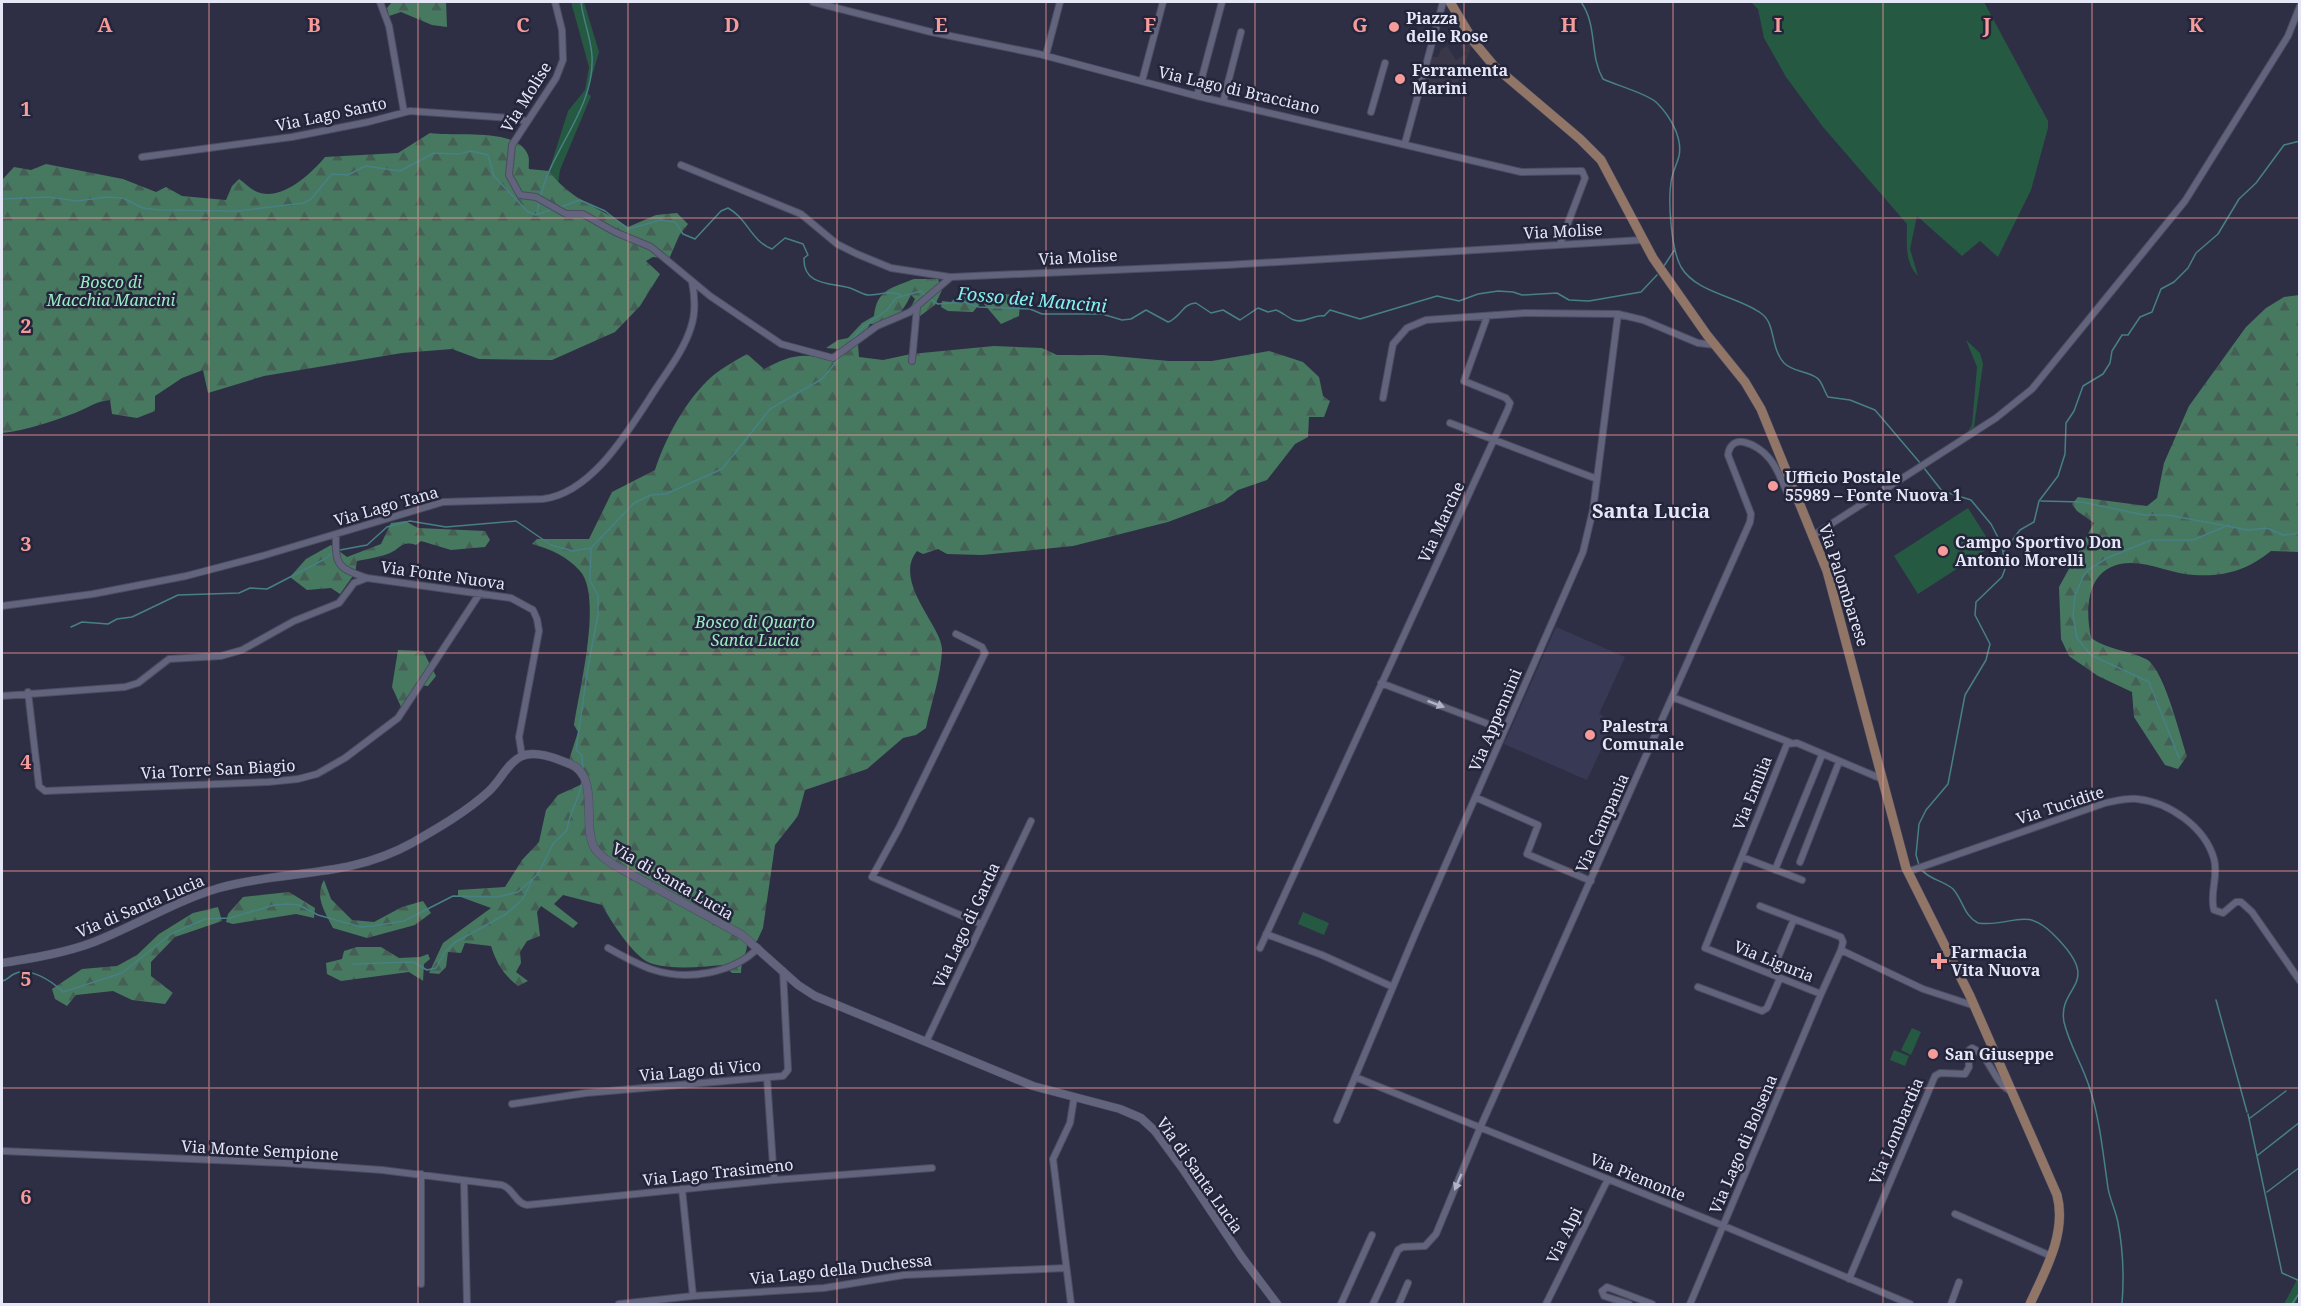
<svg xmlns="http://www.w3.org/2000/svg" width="2301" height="1306" viewBox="0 0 2301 1306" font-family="'Noto Serif',serif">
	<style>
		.commercial { fill: #393748 }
		.built { fill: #383a55 }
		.grass { fill: #265941 }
		.forest { fill: url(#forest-firs) }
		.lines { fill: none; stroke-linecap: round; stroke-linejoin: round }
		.stream { stroke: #478085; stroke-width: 1.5 }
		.minor-casing { stroke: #4c4d60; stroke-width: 8 }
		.tertiary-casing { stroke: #4c4d60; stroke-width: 9 }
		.secondary-casing { stroke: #4c4d60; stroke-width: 10 }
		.minor { stroke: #62647d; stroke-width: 6 }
		.tertiary { stroke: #62647d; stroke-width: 8 }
		.secondary { stroke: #917566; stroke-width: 9 }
		.oneway { fill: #b1b3c6 }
		.grid { fill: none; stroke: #f59b99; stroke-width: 1.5; stroke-opacity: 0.55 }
		.poi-dot { fill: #f59b99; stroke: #24253b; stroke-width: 2 }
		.labels { text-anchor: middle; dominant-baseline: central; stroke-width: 5; stroke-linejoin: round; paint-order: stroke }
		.poi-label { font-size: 16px; font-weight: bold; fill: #e5e7f6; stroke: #24253b; text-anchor: start }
		.street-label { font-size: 16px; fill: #e5e7f6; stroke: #24253b }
		.park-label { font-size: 16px; font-style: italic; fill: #9becc3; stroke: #24253b }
		.water-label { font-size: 18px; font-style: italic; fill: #86f0f1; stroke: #24253b }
		.quarter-label { font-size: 20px; font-weight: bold; fill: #e5e7f6; stroke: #24253b }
		.grid-label { font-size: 20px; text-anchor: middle; font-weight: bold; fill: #f59b99; stroke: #24253b; stroke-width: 5; stroke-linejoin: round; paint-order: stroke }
	</style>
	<defs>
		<pattern id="forest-firs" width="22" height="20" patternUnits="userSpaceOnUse" patternTransform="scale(1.5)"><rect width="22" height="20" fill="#467960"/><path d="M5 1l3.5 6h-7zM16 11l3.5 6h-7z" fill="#465f55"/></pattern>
	</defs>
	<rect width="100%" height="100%" fill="#2e2f45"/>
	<path class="commercial" d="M1462 27 1472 45 1455 90 1461 92 1460 96 1424 87 1432 57H1438L1441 49 1447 46 1456 60 1466 54 1453 33Z"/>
	<path class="built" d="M1556 627 1625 657 1599 714 1614 721 1587 780 1504 744Z"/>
	<path class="grass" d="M571 2H584L599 52 587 93 591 96 560 170 558 184 549 171 568 111 585 90 589 67Z
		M1751 2H1984L2048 121V128L2031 190 1998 257 1980 241 1962 256 1917 216 1910 249 1918 276C1904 262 1907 241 1907 224L1823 127 1786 77 1764 38 1758 9Z
		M1966 340 1980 353 1983 364 1974 427 1968 431 1972 425 1977 367Z
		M1968 508 1992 546 1918 594 1894 556Z
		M1303 912 1329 923 1324 935 1298 924Z
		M1912 1028 1921 1032 1911 1055 1901 1050Z
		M1894 1050 1909 1056 1905 1066 1890 1060Z
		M2299 1276V1295L2295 1304H2284Z"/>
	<path class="forest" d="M392 2H446L447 27 432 25 401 12 389 16 387 8Z
		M430 133C455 137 518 127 528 155 530 160 528 165 529 169L549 171C571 201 600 207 628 227L656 215 677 213 688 224 679 236 669 259 653 257 646 261 660 274 640 306 615 332 552 360 479 359 452 349 402 353 264 376 208 393 203 370 182 378 155 396V411L137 418 112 414 110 400C96 401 88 408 75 413 51 422 27 430 2 433V180L14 167 31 170 46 164 123 179 156 192 166 187 182 196 226 200 232 186 239 179C244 182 249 188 255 191 280 203 310 175 325 157L398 153Z
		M914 279H938L942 290 935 305 920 316 910 309 915 299 911 295C901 315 894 323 870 324L858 345 859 357 883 360 911 354 994 346 1042 348 1057 355H1102L1169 361H1212L1269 351 1303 362 1319 377 1323 396 1330 401 1324 417H1309L1308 437 1295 444 1267 480 1238 490 1224 501 1168 522 1073 546 982 555 947 554 938 549 923 554 917 551C892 582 943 627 942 650 941 676 931 703 926 728L916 735 903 738 867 769 805 790 798 816 775 845 763 928 757 941H747C748 953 741 960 741 973H732L723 965C701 967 675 970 653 964 635 960 611 921 602 905L563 895 554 904 578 923 573 928 541 906 537 912 540 936 527 941 520 952 521 963 516 972 528 981 518 986C503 974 497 964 491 946L465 943 461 953 448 952 446 967 439 974 429 973 443 943 491 908 458 896V890L505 887 522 860 539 842 546 810 558 795 589 781 584 769 569 760 578 732 574 725C579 691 603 597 580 571 567 556 550 549 532 544L537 539H589L612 492 655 470C665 439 684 404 707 381 718 370 733 362 747 354L764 369C786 357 803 351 827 360L838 349 826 348 838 340 848 338 862 323 874 316C877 289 892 288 914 279Z
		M960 293 973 294 982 301 973 312 948 311 941 307 942 301 951 302Z
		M993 293 1014 295 1020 303 1019 316 1001 324 984 304Z
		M2299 295V552L2271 551C2247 570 2225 577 2194 575 2173 574 2152 563 2131 563 2088 563 2084 605 2091 638 2108 650 2128 650 2146 659 2164 668 2180 736 2187 756L2178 769 2165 765 2134 717 2132 692 2098 676 2069 656 2061 639 2059 587 2094 523 2077 511 2072 504 2078 497 2147 506 2157 498 2164 463 2189 406 2246 327 2266 308 2284 297Z
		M405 521 418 528 485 531 490 540 485 547 451 550 421 541 416 545C402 540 401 548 390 553 380 557 367 559 357 561L355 573 340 594 331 588 307 590 290 577 306 559 331 545 347 557 381 544 391 523Z
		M398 650 423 651 436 676 428 686 418 685 402 709 392 687Z
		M324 880 331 899 352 920 374 922 402 907 423 901 431 913 415 925 367 938 333 928C325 912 314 897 324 880Z
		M289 892 315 908 314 918 296 914 233 924 226 922 228 914 243 897Z
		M218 907 222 921 175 937 151 962V976L173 993 165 1004 132 1000 113 991 76 995 67 1006 55 999 52 989 82 969 117 966 137 955 159 934 193 913Z
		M357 947H381L399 958 420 957 428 954 430 959 424 964 423 981 409 972 341 981 327 974 326 963 342 959 344 951Z"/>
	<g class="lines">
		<path class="stream" d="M1581 2C1598 26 1589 55 1603 79 1615 85 1649 94 1657 103 1669 115 1683 137 1679 156 1677 164 1672 173 1671 182 1668 202 1671 249 1681 267 1697 294 1739 296 1762 314 1776 325 1770 347 1784 363 1793 372 1807 371 1817 378 1822 381 1824 391 1828 397L1850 400 1875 410 1921 464
			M541 195C552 148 595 108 592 56 591 38 583 20 581 2
			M2 199 49 197 77 201 106 197 123 198 143 208 159 210 238 211 304 203 311 199 332 174 348 175 365 166 400 171 434 153 459 154 471 151 488 155 494 176 528 212 536 215 553 209
			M561 207 580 200 605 211 628 229 661 220 675 222 683 234 695 239 721 211 728 208C747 218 751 241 772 249L785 238 803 244 808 255 804 258C803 284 827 283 846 287 854 288 860 294 868 295 879 295 890 290 901 295
			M537 213 539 203
			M1664 266 1675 249
			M930 299 938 304 964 302 979 307 1030 309 1042 314H1102L1122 320 1131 319 1146 310 1168 322C1180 318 1183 303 1196 303L1211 313 1223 310 1240 320 1258 308 1268 312 1276 310C1282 312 1288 318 1294 320 1305 324 1314 314 1324 316L1330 310 1360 319 1437 296 1459 301 1478 294 1498 291 1513 292 1522 295 1557 293 1569 300 1589 301 1641 292 1657 275
			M851 341 864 326 887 310 896 298 921 291 926 296
			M2041 501 2082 502 2144 515H2168L2248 530 2267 528 2283 535 2300 533
			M340 550 367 545 387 527 410 521 446 527 516 521 551 545 573 551 591 548 634 503 651 495 666 494 722 469 770 409 822 379 842 355
			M2004 551 2020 530 2034 522 2039 501 2058 476 2065 454 2066 423 2074 411 2083 386 2103 374 2110 363 2112 351 2122 335H2128L2140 317 2152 312 2161 289 2174 282 2188 268 2196 253 2218 234 2239 199 2256 183 2284 145 2300 141
			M71 627 82 622 108 624 117 619 132 617 178 595 239 593 250 588 267 589 323 560 335 551
			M2179 758 2149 682 2091 655 2077 638 2073 615 2075 595 2083 577 2088 570 2107 558 2151 540H2193L2229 525
			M583 771 582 755 576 750 588 667 598 615V595L590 581 591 548
			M1919 865 1916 855 1919 824 1926 810 1948 784 1965 695 1986 660 1990 644 1975 615 1976 602 2002 577 2005 569 2002 545 1991 524 1971 500 1942 491 1924 468
			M1921 869C1929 880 1943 880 1953 889 1963 900 1964 916 1978 923 2011 928 2024 905 2053 934 2106 986 2057 984 2064 1022 2069 1044 2082 1064 2089 1086 2100 1119 2103 1154 2108 1188 2110 1200 2116 1211 2118 1223 2123 1249 2124 1278 2122 1304
			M352 964 413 962 427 970 436 968 445 952 454 943 506 914 522 900 533 879
			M2 981C8 980 8 977 14 974 29 966 52 981 63 992L122 973 171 934 205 919 230 918 274 905 288 904 299 905 318 915 361 927 373 926 404 921 453 896 497 897 518 892 538 874 553 844 567 830C569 812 580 799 582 781
			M2216 1000 2247 1112
			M2248 1114 2282 1273 2300 1281
			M2250 1118 2286 1091
			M2258 1155 2300 1122
			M2267 1192 2300 1167
			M2292 1304 2300 1292"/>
		<defs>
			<path id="minor" d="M380 2 389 26 404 112
				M555 2 562 30 563 60 556 78 512 145 509 175 520 195 536 197 566 214H583L615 232 651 247 710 296 781 344 833 358 877 326 910 312 951 277 1227 265 1642 240
				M813 2 931 32 1039 54 1197 96 1521 172 1582 171 1585 178 1560 244
				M1046 55 1060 2
				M1142 81 1163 2
				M1197 96 1222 2
				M1223 102 1241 32
				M1371 112 1385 63
				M1405 143 1443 2
				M142 157 292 137 368 122 410 111 511 118 526 121
				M681 165 801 214 837 244 857 254 891 268 950 277
				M912 361 917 307
				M1383 398 1393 344 1407 328 1426 320 1525 313 1618 314 1643 320 1698 343 1715 345
				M1450 423 1597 479
				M336 535C335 566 338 568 367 578L511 598 533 610 537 619 539 631 519 737 522 756
				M1814 535 1996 418 2032 389 2185 201 2288 36 2300 6
				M2 606 93 594 186 576 262 556 443 502 543 499C593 493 630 428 655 390 668 370 684 350 691 327 696 312 695 297 692 282
				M956 634 982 647 985 653 899 828 872 877 981 924
				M1381 683 1504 730
				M28 692 39 786 45 791 268 782 298 779 317 774 345 758 398 718 480 593
				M2 696 125 687 138 683 169 659 221 656 242 650 294 621 339 603 354 583 367 578
				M1672 697 1789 742
				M1882 779 1797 743 1787 744 1705 948 1821 994 1841 950 1923 989 1975 1006
				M1477 798 1538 825 1527 854 1591 881
				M1742 857 1802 880
				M1800 862 1839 762
				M1775 870 1822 755
				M1907 872 2105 803C2115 801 2127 798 2137 799 2169 802 2205 827 2214 859 2219 876 2209 893 2214 910L2223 913 2236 902H2241L2252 912 2300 981
				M1760 906 1794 919
				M1266 934 1322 955 1393 987
				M608 948C623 956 638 965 654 970 687 981 734 973 758 948
				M1260 948 1508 409 1510 403 1506 398 1464 381 1487 317
				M1771 974 1794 919 1841 937 1843 942 1841 950
				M1698 987 1762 1011 1767 1008 1780 978
				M926 1042 1031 821
				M1355 1077 1724 1226 1910 1304
				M767 1078 774 1180
				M512 1104 586 1093 783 1076 788 1070 783 971
				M1337 1120 1416 932 1583 552 1593 510 1618 314
				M2 1151 284 1163 382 1170 502 1185C514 1189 515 1203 527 1205L774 1180 932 1168
				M464 1181 467 1304
				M682 1189 693 1296
				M1955 1214 2051 1256
				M1849 1279 1935 1076 1940 1073 1965 1074 1969 1067 1968 1051 1972 1048C1991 1056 1993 1083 2011 1091
				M421 1284V1174
				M619 1304 693 1296 824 1288 904 1275 1066 1268
				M1071 1304 1053 1159 1070 1123 1074 1098
				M1341 1304 1372 1235
				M1373 1304 1398 1250 1403 1247 1425 1246 1436 1234 1480 1128 1750 522 1751 514 1728 455C1731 431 1758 445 1768 457 1777 466 1781 480 1787 492L1795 491
				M1399 1304 1408 1283
				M1546 1304 1608 1179
				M1629 1304 1604 1296 1602 1291 1607 1287 1652 1304
				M1690 1304 1821 994
				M1951 1304 1959 1282"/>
			<path id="tertiary" d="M2 963C33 958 65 953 94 942 137 925 175 901 219 888 287 869 347 879 412 843 438 828 466 812 488 792 500 782 507 763 522 756 536 750 557 759 570 764 600 776 582 824 594 847 598 855 607 860 614 865L742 935 798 985 815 996 1033 1086 1120 1109 1141 1118 1155 1131 1183 1169 1241 1256 1277 1304"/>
			<path id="secondary" d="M1450 2 1474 42 1494 66 1580 139 1601 160 1653 258 1707 335 1745 382 1761 409 1827 571 1906 868 1970 996 2057 1195C2067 1233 2045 1271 2030 1304"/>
		</defs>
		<use href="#minor" class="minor-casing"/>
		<use href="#tertiary" class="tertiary-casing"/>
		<use href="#secondary" class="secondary-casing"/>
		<use href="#minor" class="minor"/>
		<use href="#tertiary" class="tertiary"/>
		<use href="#secondary" class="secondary"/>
	</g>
	<defs><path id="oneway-solid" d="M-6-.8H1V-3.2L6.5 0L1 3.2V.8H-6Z" transform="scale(1.5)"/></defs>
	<g class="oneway">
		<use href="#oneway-solid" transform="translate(1436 704) rotate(21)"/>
		<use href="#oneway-solid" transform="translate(1458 1182) rotate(113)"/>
	</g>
	<path class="grid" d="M209 2V1304M418 2V1304M628 2V1304M837 2V1304M1046 2V1304M1255 2V1304M1464 2V1304M1673 2V1304M1883 2V1304M2092 2V1304M2 218H2300M2 435H2300M2 653H2300M2 871H2300M2 1088H2300"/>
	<g class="poi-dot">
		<circle cx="1394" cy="27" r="6"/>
		<circle cx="1400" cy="79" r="6"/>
		<circle cx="1773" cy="486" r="6"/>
		<circle cx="1943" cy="551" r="6"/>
		<circle cx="1590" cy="735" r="6"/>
		<path d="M1936 952h6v6h6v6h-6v6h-6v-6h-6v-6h6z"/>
		<circle cx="1933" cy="1054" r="6"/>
	</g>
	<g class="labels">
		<g class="poi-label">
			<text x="1406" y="18">Piazza<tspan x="1406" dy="18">delle Rose</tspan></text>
			<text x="1412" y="70">Ferramenta<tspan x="1412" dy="18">Marini</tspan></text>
			<text x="1785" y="477">Ufficio Postale<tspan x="1785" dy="18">55989 – Fonte Nuova 1</tspan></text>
			<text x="1955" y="542">Campo Sportivo Don<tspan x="1955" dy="18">Antonio Morelli</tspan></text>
			<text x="1602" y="726">Palestra<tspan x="1602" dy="18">Comunale</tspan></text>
			<text x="1951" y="952">Farmacia<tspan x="1951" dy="18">Vita Nuova</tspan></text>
			<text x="1945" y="1054">San Giuseppe</text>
		</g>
		<g class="street-label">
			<text transform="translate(1239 90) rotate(13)">Via Lago di Bracciano</text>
			<text transform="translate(526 97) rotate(-58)">Via Molise</text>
			<text transform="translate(331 114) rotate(-12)">Via Lago Santo</text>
			<text transform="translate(1563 231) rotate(-3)">Via Molise</text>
			<text transform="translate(1078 257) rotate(-3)">Via Molise</text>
			<text transform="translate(386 506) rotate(-16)">Via Lago Tana</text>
			<text transform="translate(1441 522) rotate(-65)">Via Marche</text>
			<text transform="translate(443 575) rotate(8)">Via Fonte Nuova</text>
			<text transform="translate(1844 585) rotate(72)">Via Palombarese</text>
			<text transform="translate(1495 720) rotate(-67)">Via Appennini</text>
			<text transform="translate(218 769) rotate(-3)">Via Torre San Biagio</text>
			<text transform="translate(1752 793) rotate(-68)">Via Emilia</text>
			<text transform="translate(2060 805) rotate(-18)">Via Tucidite</text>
			<text transform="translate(1602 823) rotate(-66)">Via Campania</text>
			<text transform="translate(673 881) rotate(30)">Via di Santa Lucia</text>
			<text transform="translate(140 906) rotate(-23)">Via di Santa Lucia</text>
			<text transform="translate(966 925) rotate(-65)">Via Lago di Garda</text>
			<text transform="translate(1774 961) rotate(22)">Via Liguria</text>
			<text transform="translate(700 1070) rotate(-5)">Via Lago di Vico</text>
			<text transform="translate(1896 1131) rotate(-67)">Via Lombardia</text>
			<text transform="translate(1743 1144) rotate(-67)">Via Lago di Bolsena</text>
			<text transform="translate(260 1150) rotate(3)">Via Monte Sempione</text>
			<text transform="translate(718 1172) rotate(-6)">Via Lago Trasimeno</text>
			<text transform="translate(1200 1175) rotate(55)">Via di Santa Lucia</text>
			<text transform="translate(1638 1177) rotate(22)">Via Piemonte</text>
			<text transform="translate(1564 1235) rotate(-64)">Via Alpi</text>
			<text transform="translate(841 1269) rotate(-6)">Via Lago della Duchessa</text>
		</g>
		<g class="park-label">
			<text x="111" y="282">Bosco di<tspan x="111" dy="18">Macchia Mancini</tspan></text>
			<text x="755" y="622">Bosco di Quarto<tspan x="755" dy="18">Santa Lucia</tspan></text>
		</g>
		<g class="water-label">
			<text transform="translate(1032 299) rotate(5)">Fosso dei Mancini</text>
		</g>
		<g class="quarter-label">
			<text x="1651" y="510">Santa Lucia</text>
		</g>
	</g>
	<g class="grid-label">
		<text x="105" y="32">A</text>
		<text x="314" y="32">B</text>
		<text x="523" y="32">C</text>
		<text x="732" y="32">D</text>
		<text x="941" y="32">E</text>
		<text x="1150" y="32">F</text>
		<text x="1360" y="32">G</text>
		<text x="1569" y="32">H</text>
		<text x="1778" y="32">I</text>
		<text x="1987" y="32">J</text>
		<text x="2196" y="32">K</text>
		<text x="26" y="116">1</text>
		<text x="26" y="333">2</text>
		<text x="26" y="551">3</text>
		<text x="26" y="769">4</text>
		<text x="26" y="986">5</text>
		<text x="26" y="1204">6</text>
	</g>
	<rect width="2301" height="1306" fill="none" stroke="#e5e7f6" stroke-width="6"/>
</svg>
